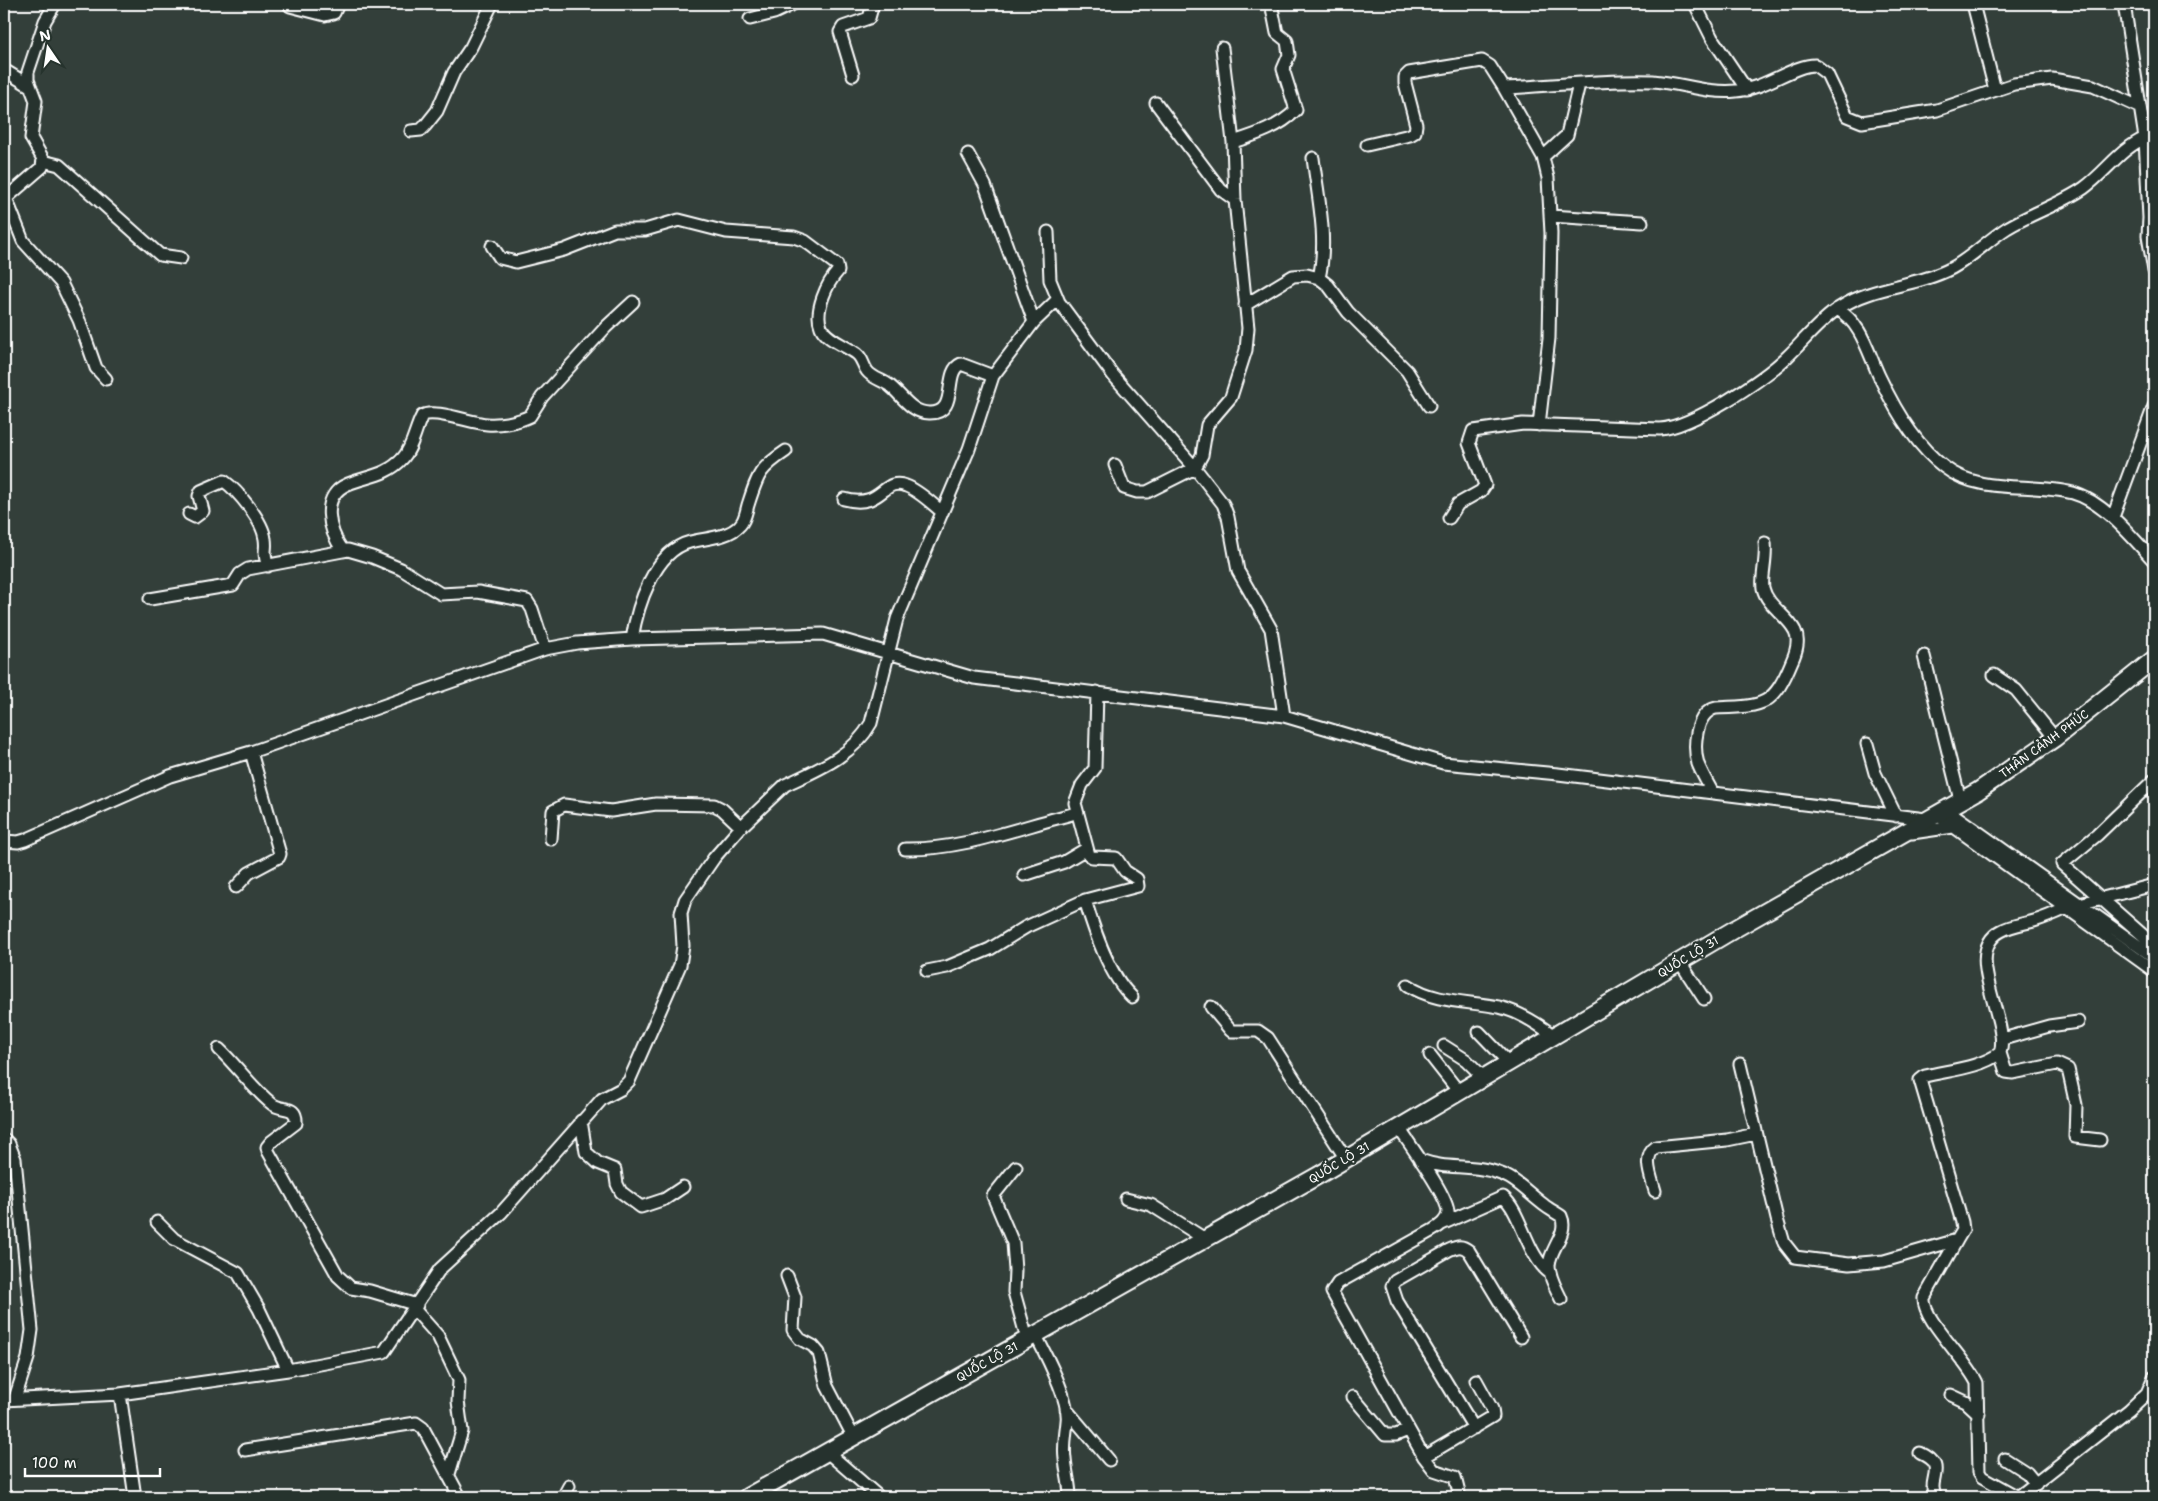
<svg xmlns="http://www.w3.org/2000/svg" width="2158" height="1501" viewBox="0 0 2158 1501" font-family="'Shantell Sans',sans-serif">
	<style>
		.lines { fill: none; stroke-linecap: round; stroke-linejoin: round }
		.minor-casing { stroke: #fff; stroke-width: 15 }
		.highway-casing { stroke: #fff; stroke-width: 20 }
		.minor { stroke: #26332d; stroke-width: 11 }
		.highway { stroke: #26332d; stroke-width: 16 }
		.labels { text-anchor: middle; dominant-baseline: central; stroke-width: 4.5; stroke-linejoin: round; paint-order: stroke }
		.street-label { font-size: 12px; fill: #fff; stroke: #26332d }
	</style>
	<rect width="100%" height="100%" fill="#333f3a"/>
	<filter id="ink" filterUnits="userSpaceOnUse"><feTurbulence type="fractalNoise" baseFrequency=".02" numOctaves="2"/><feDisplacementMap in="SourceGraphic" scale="10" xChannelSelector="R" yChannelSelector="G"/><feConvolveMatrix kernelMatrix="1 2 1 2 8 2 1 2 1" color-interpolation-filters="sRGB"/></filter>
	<g filter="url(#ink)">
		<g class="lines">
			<defs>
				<path id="minor" d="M1695 4 1712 38 1747 90
					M1973 4 1995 90
					M2124 4 2145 138 2149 218H2154
					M290 6 325 15 334 13 338 4
					M750 19 774 13 793 4
					M4 70 30 86
					M853 75 840 32 843 27 869 18 873 4
					M1504 88C1553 86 1604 79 1653 81 1681 83 1708 94 1736 91 1765 89 1793 65 1815 65L1827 74 1847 116 1862 122 1937 110 2014 84 2052 79 2093 86 2139 107
					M1156 103 1221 190 1235 200
					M411 131 421 130 425 126 437 111 454 72 471 47 492 4
					M1233 142C1255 135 1280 127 1296 110L1283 69 1289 55 1287 41 1277 33 1272 8
					M1367 145 1410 135 1415 132 1416 125 1405 83V77L1409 73 1482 61 1490 66 1504 88 1543 157 1548 178 1551 233 1549 338 1539 425
					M968 154 985 185 1034 322
					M1543 157 1567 135 1579 84
					M1313 158C1318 197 1328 239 1319 278
					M43 161 59 165 160 255 181 258
					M6 198 23 241 61 283 79 320 96 368 106 379
					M4 200 42 167 43 159 31 138 36 101 28 80V72L45 21 55 4
					M1551 216 1642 222
					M2149 218 2148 236 2154 271
					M1048 232 1050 280 1059 302 1113 375 1195 468 1223 504 1228 517 1238 571 1271 629 1284 716
					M1245 305 1293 276 1307 275 1319 278 1328 285 1348 312 1407 371 1429 406
					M1837 309C1862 323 1868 353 1880 378 1895 410 1915 445 1944 467 1980 495 2031 482 2073 493 2104 502 2133 538 2154 561
					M993 376 1034 322 1057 300
					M1115 465 1124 488 1137 492H1147L1195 468 1202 455 1207 425 1231 397 1246 350 1248 328 1235 200 1233 142 1222 48
					M844 499C883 510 882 476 906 486 918 490 931 503 941 511
					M189 514 195 517 203 511 199 496 201 491 224 481C238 491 263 521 265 539 267 551 262 551 268 566
					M2113 517 2154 406
					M1449 518 1458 504 1481 491 1485 485 1469 443 1473 431 1523 424 1660 429C1692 427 1763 380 1787 357 1804 341 1819 321 1839 308 1874 285 1916 287 1952 268 1972 257 1988 240 2007 228 2032 213 2061 204 2084 188 2106 172 2120 149 2145 138
					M343 551C329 531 319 496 348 484 367 476 387 476 403 458 413 447 415 429 422 416 433 408 471 423 487 424 500 425 518 422 530 416L542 397 606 327 633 302
					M150 599 233 585 240 574 248 569 348 550 372 557 401 569 441 594 478 592 527 601 532 609 545 649
					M632 639C637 607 654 551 690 542 705 538 729 538 740 525 745 520 746 512 748 505 758 474 759 469 786 451
					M1924 656 1960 800
					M1994 675 2016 690 2055 738
					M1867 744 1875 773 1896 816
					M2154 780 2097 835 2062 864 2154 945
					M1713 793C1708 784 1702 774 1698 764 1693 747 1695 713 1716 708 1764 706 1773 707 1792 661 1796 652 1800 641 1795 631 1788 616 1767 606 1763 588 1761 577 1767 559 1765 543
					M1946 809 2154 957
					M1936 814 2154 971
					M1912 833 1953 827
					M551 839 553 811 564 805 611 811 656 804 714 805 722 809 741 827
					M4 841 18 842 25 840 170 776 251 752 545 649 577 643 632 639 823 634 974 678 1284 716 1443 763 1558 774 1926 819
					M905 849C963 850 1020 827 1076 813
					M1024 875 1064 862 1086 849
					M236 887 249 873 279 857 280 854 251 752
					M1085 900C1094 930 1109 976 1132 997
					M2079 904 2154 885
					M1680 962 1704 999
					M927 971 947 967 990 949 1026 927 1085 900 1138 886 1137 879 1125 871 1116 858 1092 857 1089 855 1075 803 1082 785 1095 768 1097 692
					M1408 985C1435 1003 1468 1001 1499 1007 1520 1012 1537 1023 1554 1036
					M1211 1007 1231 1031H1258L1268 1038 1346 1159
					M1479 1032 1509 1063
					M2003 1039 2049 1026 2078 1022
					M1444 1046 1466 1060 1484 1078
					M219 1049C237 1066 252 1088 272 1104 282 1112 297 1104 296 1123L271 1142 267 1147 268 1151 338 1276 351 1288 370 1291 417 1305
					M2000 1053 2006 1072 2013 1073 2057 1064 2068 1069 2076 1105 2075 1137 2100 1140
					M1430 1055 1459 1092
					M1740 1064 1777 1219 1784 1243 1795 1257 1849 1264 1884 1261 1957 1240 1963 1230 1962 1222 1920 1080 1925 1076C1949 1070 1980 1068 2000 1053 2011 1022 1961 952 2001 931 2012 925 2023 924 2034 921 2045 918 2056 913 2067 908
					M581 1121 586 1152 598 1163 615 1170 617 1184 621 1192 641 1207 665 1199 683 1187
					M1399 1128C1409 1144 1449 1197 1448 1213 1447 1221 1440 1226 1433 1230L1338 1283 1332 1292 1424 1457 1434 1470 1455 1477 1460 1497
					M4 1139 9 1144 15 1159 32 1330 28 1358 15 1398
					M1420 1160C1445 1169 1458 1165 1482 1169 1514 1174 1520 1187 1544 1205 1549 1209 1555 1212 1561 1216 1569 1233 1550 1248 1549 1265 1549 1277 1556 1288 1561 1299
					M1016 1167 993 1196 1013 1243 1015 1270 1014 1292 1027 1339
					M1655 1191C1651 1177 1642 1156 1656 1147L1727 1140 1756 1134
					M1126 1199 1151 1205 1205 1239
					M157 1222 174 1239 238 1273 259 1309 288 1370
					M1442 1224 1503 1197C1521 1211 1527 1257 1550 1273
					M1957 1240 1924 1298C1922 1319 1967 1360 1977 1383L1979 1472 1982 1477 2018 1497
					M787 1276 795 1297 793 1330 800 1339 813 1346 819 1353 827 1386 853 1436
					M414 1309 438 1336 459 1380 458 1401 462 1431 449 1474
					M1035 1334C1045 1353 1070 1400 1067 1421 1066 1434 1063 1445 1065 1459 1066 1472 1070 1484 1070 1497
					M120 1394 135 1497
					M1951 1395 1966 1402 1979 1414
					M1353 1397 1385 1435H1396L1408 1430
					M4 1400 120 1394 288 1370 384 1352 440 1269 501 1213 602 1099 621 1089 629 1081 680 965 683 946 681 913 685 900 714 858 741 827 785 785C817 770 853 756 871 723L897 619 969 449 993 376 961 364C942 372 960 414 929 413 911 413 902 395 889 385 882 380 872 378 867 371 863 366 863 359 857 354 847 346 826 340 821 327 814 311 827 283 838 271L837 265 805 241 794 237 726 232 679 220 645 230H615L564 250 516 262 500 258 492 246
					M1066 1409 1109 1460
					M1474 1428 1397 1301 1392 1286 1395 1281 1449 1250C1458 1246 1462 1245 1469 1251L1521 1337
					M245 1450 416 1423 423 1428 460 1497
					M826 1451 879 1497
					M1920 1453C1950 1466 1925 1480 1936 1497
					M1424 1457 1493 1416 1492 1409 1476 1380
					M2005 1459 2027 1473 2036 1484
					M563 1497 569 1486
					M2018 1497 2129 1410 2147 1393 2154 1377"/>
				<path id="highway" d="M747 1497 1319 1175 1733 930 1978 791 2055 738 2154 659"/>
			</defs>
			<use href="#minor" class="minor-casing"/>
			<use href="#highway" class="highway-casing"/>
			<use href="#minor" class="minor"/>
			<use href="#highway" class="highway"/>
		</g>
	</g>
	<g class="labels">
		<g class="street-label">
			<text transform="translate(2044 744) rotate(-36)">THÂN CẢNH PHÚC</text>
			<text transform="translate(1688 957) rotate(-31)">QUỐC LỘ 31</text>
			<text transform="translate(1339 1163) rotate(-31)">QUỐC LỘ 31</text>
			<text transform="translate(987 1362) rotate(-29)">QUỐC LỘ 31</text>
		</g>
	</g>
	<rect width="2158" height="1501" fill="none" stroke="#26332d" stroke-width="20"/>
	<rect x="10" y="10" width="2138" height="1481" fill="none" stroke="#fff" stroke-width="2" filter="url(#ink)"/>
	<g transform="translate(48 48) rotate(347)" stroke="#26332d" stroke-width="4" paint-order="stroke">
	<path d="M0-4L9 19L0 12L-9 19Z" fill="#ffffff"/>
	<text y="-8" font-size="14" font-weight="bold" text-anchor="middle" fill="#ffffff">N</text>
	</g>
	<path d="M25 1468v8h135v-8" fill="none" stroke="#ffffff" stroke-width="2.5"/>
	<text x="32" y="1468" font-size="15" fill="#ffffff" stroke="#26332d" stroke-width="4" paint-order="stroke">100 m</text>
</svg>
